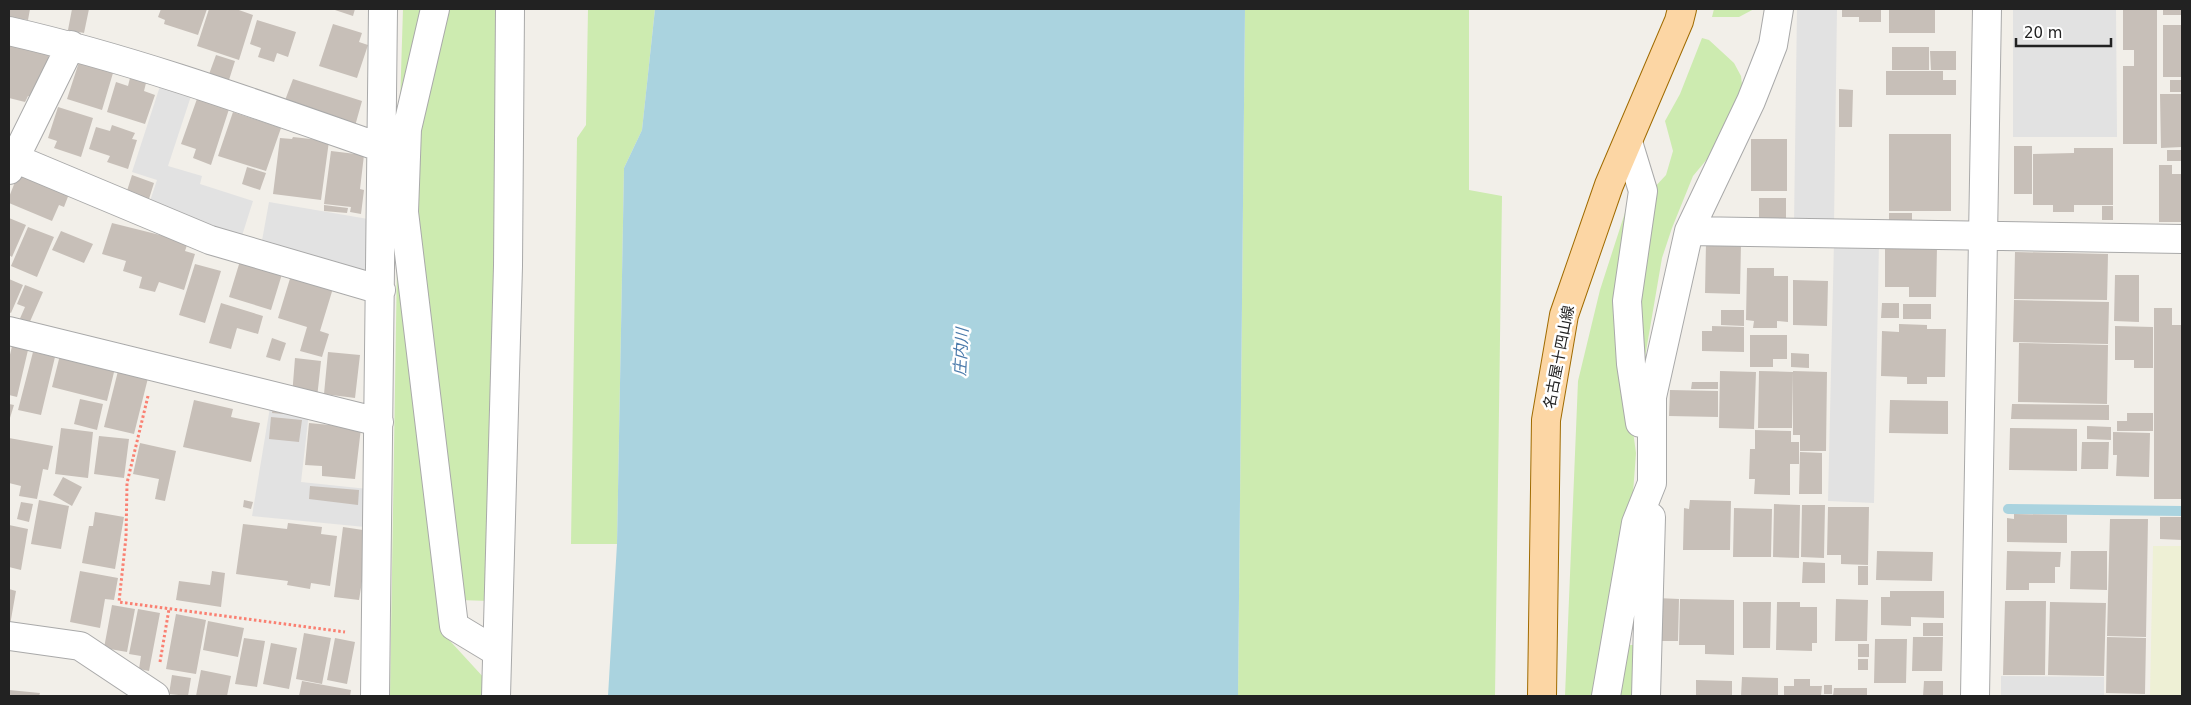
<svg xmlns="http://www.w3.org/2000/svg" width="2191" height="705" viewBox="0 0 2191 705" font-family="'DejaVu Sans','Noto Sans JP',sans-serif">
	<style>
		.farmland { fill: #eef0d5 }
		.grass { fill: #cdebb0 }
		.parking { fill: #e2e2e2 }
		.water { fill: #aad3df }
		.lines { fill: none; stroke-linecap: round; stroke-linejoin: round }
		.stream { stroke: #aad3df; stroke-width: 10 }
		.building { fill: #c7bfb8 }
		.minor-casing { stroke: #a9a9a9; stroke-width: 30 }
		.major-casing { stroke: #a06b00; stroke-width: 30 }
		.path { stroke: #fa8072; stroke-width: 3; stroke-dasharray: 2.5 2.5; stroke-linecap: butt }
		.minor { stroke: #fff; stroke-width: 28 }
		.major { stroke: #fcd6a4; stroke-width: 28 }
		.labels { text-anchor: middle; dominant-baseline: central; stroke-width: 5; stroke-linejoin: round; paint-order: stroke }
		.street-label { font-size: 15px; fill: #222; stroke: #fff }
		.water-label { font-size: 16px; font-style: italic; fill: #4a7aab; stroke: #fff }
	</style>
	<rect width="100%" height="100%" fill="#f2efe9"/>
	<path class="farmland" d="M2153 546H2182V696H2150Z"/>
	<path class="grass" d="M403 9H424L400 105Z
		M447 9H498L490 601 459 600 415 207V132Z
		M588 9H655L642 130 624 168 617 544H571L577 138 586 125Z
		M1245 9H1469V190L1502 196 1495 696H1238Z
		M1714 9H1754L1739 17H1712Z
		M1702 38 1709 40 1734 63 1741 76 1743 93 1718 146 1693 176 1672 228 1662 258 1644 363 1634 301 1652 190 1666 175 1673 151 1665 121 1680 94Z
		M1631 194 1617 315 1636 453 1631 520 1601 696H1565L1578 381 1600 290Z
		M397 263 439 581 440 630 485 679 484 696H390Z
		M1627 645H1640L1639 696H1616Z"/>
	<path class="parking" d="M1797 9H1837L1834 225 1794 224Z
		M2013 9H2116L2117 137H2013Z
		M162 80 193 90 168 166 202 176 200 184 253 201 240 242 148 207 157 180 132 172Z
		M269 202 368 219 367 278 261 246Z
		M1834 241 1879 242 1874 503 1828 501Z
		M271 401 309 412 301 482 368 489 365 527 252 516Z
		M2001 676 2104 677V696H2001Z"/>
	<path class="water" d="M655 9H1245L1238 696H608L617 544 624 168 642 130Z"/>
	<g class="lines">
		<path class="stream" d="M2008 509 2182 511"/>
	</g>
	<path class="building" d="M9 9H30L28 20 9 17Z
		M72 9H89L84 33 68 30Z
		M161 9H207L198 35 164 24 165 20 158 17Z
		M209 9H236L253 15 239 60 197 46Z
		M332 9H355L353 16Z
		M1842 9H1881V22H1859V17H1842Z
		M1889 9H1935V33H1889Z
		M2123 9H2157V144H2123V66H2134V50H2123Z
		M2163 9H2182V15H2163Z
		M257 20 296 32 288 57 277 53 274 62 258 57 261 48 250 44Z
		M333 24 362 33 359 42 368 45 357 78 319 66Z
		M2163 25H2182V77H2163Z
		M9 40 50 52 37 98 28 96 25 102 9 98Z
		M1892 47H1929V70H1892Z
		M1930 51H1956V70H1931Z
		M216 55 235 61 228 83 208 77Z
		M79 62 113 73 102 110 67 99Z
		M1886 71H1943V80H1956V95H1886Z
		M130 78 146 83 144 91 155 95 145 124 107 112 116 82 128 86Z
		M293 79 362 101 355 126 284 103Z
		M2170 80H2182V92H2170Z
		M1839 89 1853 90 1852 127H1839Z
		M2160 94H2182V147L2161 148Z
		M198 96 230 106 211 165 193 158 196 149 181 144Z
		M58 107 93 118 81 157 54 148 57 141 48 138Z
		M233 112 281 128 266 171 218 156Z
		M112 125 135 133 132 139 137 140 128 169 107 162 110 156 89 149 96 127 110 131Z
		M1889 134H1951V211H1889Z
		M293 137 329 141 321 200 273 194 280 138 292 139Z
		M1751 139H1787V191H1751Z
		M2014 146H2032V194H2014Z
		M2074 148H2113V205H2074V212H2053V205H2033V154L2074 153Z
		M2167 150H2182V161H2167Z
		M331 151 364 155 360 189 364 190 361 214 350 212 351 207 324 204Z
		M2159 165H2172V174H2182V222H2159Z
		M247 167 266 173 260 190 242 184Z
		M19 172 69 194 64 207 59 205 52 221 9 203V197Z
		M132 175 154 183 148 202 126 194Z
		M1759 198H1786V219H1759Z
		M324 205 348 208 347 213 324 211Z
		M2102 206H2113V220H2102Z
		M1889 213H1912V224H1889Z
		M9 218 26 225 12 257 9 255Z
		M112 223 188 242 185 251 195 254 184 290 159 282 155 292 139 288 142 277 123 271 126 261 102 254Z
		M28 227 54 237 37 277 11 266Z
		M61 231 93 244 84 263 52 250Z
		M1706 243H1741L1740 294 1705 293Z
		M1885 247H1937L1936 297H1909V287H1885Z
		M2015 252 2108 254 2107 300 2014 299Z
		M240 261 282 274 271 310 229 297Z
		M195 264 221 271 205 323 179 315Z
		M1747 268H1774V276H1788V322L1777 321V328H1753L1754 321 1746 320Z
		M292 272 334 285 320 331 329 334 322 357 300 351 307 327 278 318Z
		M2115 275H2139V322L2114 321Z
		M9 279 23 285 11 313 9 312Z
		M1793 280 1828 281 1827 326 1793 325Z
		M25 285 43 292 28 326 18 323 25 307 17 304Z
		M2014 300 2109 302 2108 344 2013 342Z
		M221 303 263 316 258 334 237 328 231 349 209 343Z
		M1882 303H1899V318H1881Z
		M1903 304H1931V319H1903Z
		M2154 308H2172V325H2182V499H2154Z
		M1721 310H1744V326L1721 325Z
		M1899 324 1927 325V329H1946L1945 377H1927V384H1907V377L1881 376 1882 331 1899 332Z
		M1712 326 1744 327V352L1702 351V331H1712Z
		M2115 326 2153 327V368H2134V360H2115Z
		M1750 335H1787V359H1773V367H1750Z
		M272 338 286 343 280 361 266 357Z
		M2019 343 2108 345 2107 404 2018 402Z
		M12 346 28 350 17 397 9 395V359Z
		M33 352 55 357 41 415 18 410Z
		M328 352 360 355 355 398 324 394Z
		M1791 353 1809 354V368L1791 367Z
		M60 355 115 368 107 401 52 387Z
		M295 358 321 361 317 398 292 396Z
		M119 367 149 374 134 434 104 427Z
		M1720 371 1756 372 1754 429 1719 428Z
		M1759 371 1793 372 1792 428H1758Z
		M1793 371 1827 372 1826 451H1800V435H1793Z
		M1692 382H1718V389H1691Z
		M1670 390 1718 391V417L1669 416Z
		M80 399 103 404 97 430 74 424Z
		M194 400 233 409 231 417 260 423 251 462 183 447Z
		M1890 400 1948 401V434L1889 433Z
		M9 404 14 405 9 421Z
		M2012 404 2109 405V420L2011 419Z
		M273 407 285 408 284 414 272 413Z
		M2127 413H2153V431H2117V421H2127Z
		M271 417 302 420 299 442 269 439Z
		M309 423 361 428 355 479 322 476V466L305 465Z
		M2087 426 2111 427V440L2087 439Z
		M61 428 93 432 88 478 55 474Z
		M2010 428 2077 429V471L2009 470Z
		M1755 430 1791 431V442H1799V464H1790V495L1754 494 1755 479H1749L1750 449H1755Z
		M2113 432 2150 433 2149 477 2116 476 2117 455H2113Z
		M99 436 129 439 124 478 94 474Z
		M9 438 53 446 48 470 43 469 37 499 19 496 21 486 9 483Z
		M2082 442H2109L2108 469H2081Z
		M140 443 176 451 165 501 155 499 159 479 133 474Z
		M1800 452 1822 453V494H1799Z
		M63 477 82 487 72 506 53 495Z
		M310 486 359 490 358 505 309 499Z
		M39 500 69 506 61 549 31 544Z
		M244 500 253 502 251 509 243 507Z
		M1690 500 1731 501 1730 550H1683L1684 508 1689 509Z
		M21 502 33 504 29 522 17 519Z
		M1774 504 1800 505 1799 558 1773 557Z
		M1802 505H1825L1824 558 1801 557Z
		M1828 507H1869L1868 565 1841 564V555H1827Z
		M1734 508 1772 509 1771 557H1733Z
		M95 512 124 517 115 569 82 563 89 526H93Z
		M2014 514 2067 515V543L2007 542V518L2014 519Z
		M2160 517H2182V540L2160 539Z
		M2110 519H2148L2146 637 2107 636Z
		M288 523 322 527 321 534 337 536 330 586 311 583 310 589 287 585 288 581 236 574 243 524 287 529Z
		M9 525 28 529 21 570 9 567Z
		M343 527 363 530V575L359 600 334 597Z
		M1877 551 1933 552 1932 581 1876 580Z
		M2007 551 2061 552 2060 567H2055V583H2029V590H2006Z
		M2071 551H2107V590L2070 589Z
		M1803 562 1825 563V583H1802Z
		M1858 566H1868V585H1858Z
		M80 571 118 578 114 600 105 599 100 628 70 622Z
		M212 571 225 573 221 607 176 600 179 581 210 585Z
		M9 589 16 591 10 625H9Z
		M1890 591H1944V618L1911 617V626L1881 625V597H1890Z
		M1657 598 1679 599 1678 641H1656Z
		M1680 599 1734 600V655L1705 654V645H1679Z
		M1836 599 1868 600 1867 641H1835Z
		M2005 601H2046L2045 675H2003Z
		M1743 602H1771L1770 648H1743Z
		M1777 602H1800V607H1817V643H1812V651L1776 650Z
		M2050 602 2106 603 2104 676 2048 675Z
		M112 605 135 609 127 652 104 648Z
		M138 609 160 613 149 671 139 669 141 656 129 654Z
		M176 614 206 620 196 674 166 669Z
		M208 621 244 628 238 657 203 650Z
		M1923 623H1943V636H1923Z
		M304 633 331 638 322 684 296 679Z
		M1913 637H1943L1942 671H1912Z
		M2107 637 2146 638 2145 694 2106 693Z
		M244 638 265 641 257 687 235 684Z
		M335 638 355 642 347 684 327 680Z
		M1875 639H1907L1906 683H1874Z
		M271 643 297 648 289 689 263 684Z
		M1858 644H1869V657H1858Z
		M1858 659H1868V670H1858Z
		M201 670 231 676 227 696H196Z
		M172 675 191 678 188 696 169 694Z
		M1742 677 1778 678V696H1741Z
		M1794 679H1810V686H1822L1821 696H1784V686H1794Z
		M1696 680 1732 681V696H1696Z
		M302 681 351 690 350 696H299Z
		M1924 681H1943V696H1923Z
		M1824 685H1832V694H1824Z
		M1834 688H1867V696H1833Z
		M9 690 40 693 39 696H9Z"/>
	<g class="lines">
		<defs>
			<path id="minor" d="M435 9 407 129 404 212 454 626 497 652
				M9 31C136 60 259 105 382 148
				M1628 142 1643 191 1627 301 1631 364 1640 423
				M14 158 210 240 381 290
				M9 170 71 45
				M1689 231 2182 239
				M9 331 379 422
				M9 636 80 646 155 696
				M375 696 383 9
				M496 696 508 266 510 9
				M1606 696 1636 523 1652 483V397L1689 231 1751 101 1773 45 1779 9
				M1646 696 1651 517
				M1975 696 1987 9"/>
			<path id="major" d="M1542 696 1546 420 1564 315 1609 185 1679 21 1682 9"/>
		</defs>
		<use href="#minor" class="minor-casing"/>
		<use href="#major" class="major-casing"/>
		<path class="path" d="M148 396 127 483 126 537 119 602 345 632
			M160 662 169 609"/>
		<use href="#minor" class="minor"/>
		<use href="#major" class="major"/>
	</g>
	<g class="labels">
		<g class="street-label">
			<text transform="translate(1559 357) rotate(-79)">名古屋十四山線</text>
		</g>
		<g class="water-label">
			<text transform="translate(961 352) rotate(-87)">庄内川</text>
		</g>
	</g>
	<rect width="2191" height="705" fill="none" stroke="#222222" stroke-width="20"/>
	<path d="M2016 38v8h95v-8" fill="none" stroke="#222222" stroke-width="2.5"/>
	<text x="2024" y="38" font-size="15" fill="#222222" stroke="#ffffff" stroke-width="4" paint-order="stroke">20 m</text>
</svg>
